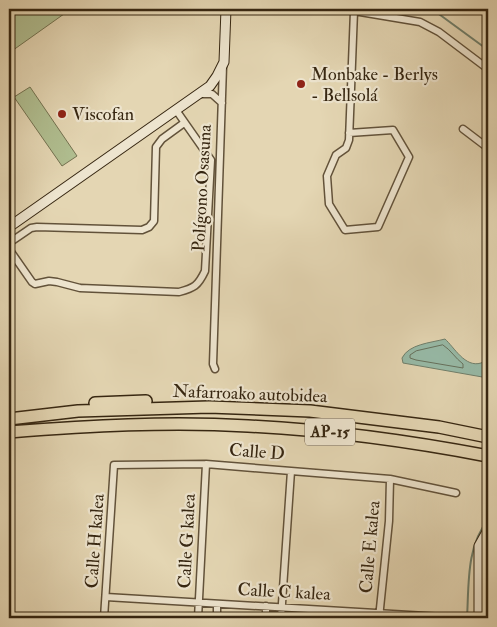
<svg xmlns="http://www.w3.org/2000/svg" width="497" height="627" viewBox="0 0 497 627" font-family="'IM FELL Double Pica',serif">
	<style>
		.green { fill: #b0be90; stroke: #737250 }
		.water { fill: #97baa7; stroke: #707f6b }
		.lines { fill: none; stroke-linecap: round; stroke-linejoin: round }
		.shore { stroke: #66705c; stroke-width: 1 }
		.stream { stroke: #707f6b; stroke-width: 2 }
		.street-casing { stroke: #62523a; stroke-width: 9 }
		.secondary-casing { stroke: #362611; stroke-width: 11 }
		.highway-casing { stroke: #362611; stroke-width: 14 }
		.street { stroke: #ede4ce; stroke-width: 6 }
		.secondary { stroke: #ede4ce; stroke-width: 9 }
		.highway { stroke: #e4d6b3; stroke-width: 11 }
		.poi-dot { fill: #8f2418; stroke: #ede4ce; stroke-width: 2 }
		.labels { text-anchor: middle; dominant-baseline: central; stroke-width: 4.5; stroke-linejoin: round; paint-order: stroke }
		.shield { fill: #ede4ce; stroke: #6d5f4a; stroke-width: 1 }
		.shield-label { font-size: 16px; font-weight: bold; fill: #362611 }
		.poi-label { font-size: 18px; fill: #362611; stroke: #ede4ce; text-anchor: start }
		.street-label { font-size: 18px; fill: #362611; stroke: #ede4ce }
	</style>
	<rect width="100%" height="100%" fill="#e4d6b3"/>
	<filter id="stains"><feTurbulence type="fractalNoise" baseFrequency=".004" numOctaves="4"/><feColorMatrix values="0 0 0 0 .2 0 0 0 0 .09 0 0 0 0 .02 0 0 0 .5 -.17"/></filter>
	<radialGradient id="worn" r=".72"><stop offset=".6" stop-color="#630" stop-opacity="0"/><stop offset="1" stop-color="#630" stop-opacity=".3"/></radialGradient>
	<path class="green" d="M9 9H71L9 53Z
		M30 87 77 156 62 166 14 97Z"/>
	<path class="water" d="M445 339C454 347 465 368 481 363 484 362 486 360 488 359V378L403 363 402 358C409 344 430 343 445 339Z"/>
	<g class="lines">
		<path class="shore" d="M443 345C451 350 455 358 463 364V368L416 360 410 358V355L416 351Z"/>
		<path class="stream" d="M432 9 488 50
			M467 618C469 585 466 547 488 520"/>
		<defs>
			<path id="street" d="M340 9 354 11
				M201 94H212L222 103
				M463 129 488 148
				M349 133 393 130 409 157 378 227 345 230 329 204 327 176 336 155 346 148 349 140 354 11 420 22 439 32 488 69
				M9 243 31 228 37 227 142 230 149 227 154 221 156 147 162 139 184 123
				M9 249 32 282 35 284 49 281 57 282 80 288 179 292C194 288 198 286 205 271L211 160 176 110
				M215 369 213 364 223 66
				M106 597 460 618
				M104 618 114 465 206 464 291 471 390 479 456 493
				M198 618 206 464
				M217 618V604
				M266 618V606
				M281 618 291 471
				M379 618 389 521 390 479"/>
			<path id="secondary" d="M9 227 210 86 217 76 224 62 226 9
				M479 618V546L488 530"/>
			<path id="highway" d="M95 403 146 401
				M9 419 78 411 209 407 310 411 439 427 488 437
				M9 432C88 426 168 421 248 426 329 430 409 441 488 456"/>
		</defs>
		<use href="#street" class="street-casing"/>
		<use href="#secondary" class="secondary-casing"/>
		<use href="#highway" class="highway-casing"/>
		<use href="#street" class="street"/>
		<use href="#secondary" class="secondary"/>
		<use href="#highway" class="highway"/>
	</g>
	<g class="poi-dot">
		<circle cx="301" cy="84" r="5"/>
		<circle cx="62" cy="114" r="5"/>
	</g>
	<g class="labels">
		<rect class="shield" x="305" y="418.5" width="50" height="27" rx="4"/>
		<g class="shield-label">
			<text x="330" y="432">AP-15</text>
		</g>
		<g class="poi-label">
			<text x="311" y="74">Monbake - Berlys<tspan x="311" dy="21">- Bellsolá</tspan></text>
			<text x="72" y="114">Viscofan</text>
		</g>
		<g class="street-label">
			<text transform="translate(202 188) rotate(-87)">Polígono Osasuna</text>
			<text transform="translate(250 394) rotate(2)">Nafarroako autobidea</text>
			<text transform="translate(257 452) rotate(4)">Calle D</text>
			<text transform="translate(95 541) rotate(-86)">Calle H kalea</text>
			<text transform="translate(187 541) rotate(-87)">Calle G kalea</text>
			<text transform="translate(370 547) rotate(-85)">Calle E kalea</text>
			<text transform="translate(284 592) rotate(3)">Calle C kalea</text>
		</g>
	</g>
	<rect width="497" height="627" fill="none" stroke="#e4d6b3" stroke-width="30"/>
	<rect x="10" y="10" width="477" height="607" fill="none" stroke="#362611" stroke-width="2.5"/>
	<rect x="15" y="15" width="467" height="597" fill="none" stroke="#362611"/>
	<rect width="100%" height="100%" filter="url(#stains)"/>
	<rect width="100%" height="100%" fill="url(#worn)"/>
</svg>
